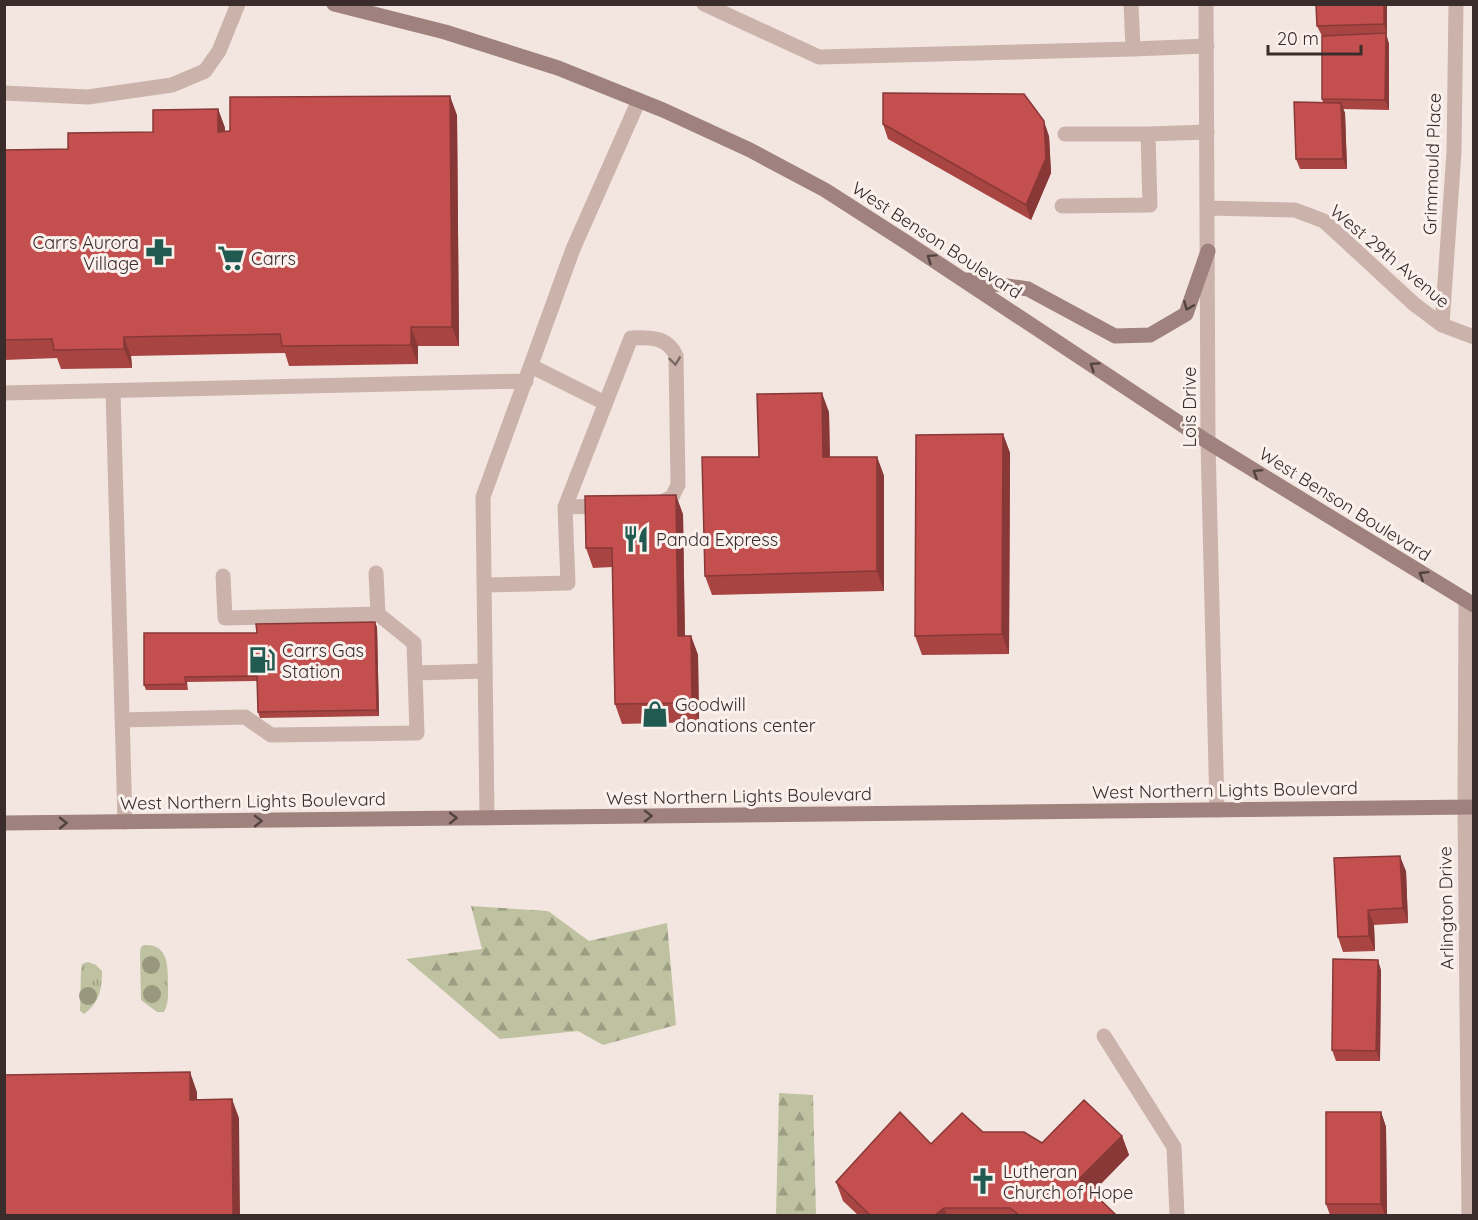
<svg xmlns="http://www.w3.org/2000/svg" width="1478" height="1220" viewBox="0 0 1478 1220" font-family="Quicksand,sans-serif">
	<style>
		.grass { fill: url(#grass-tufts) }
		.forest { fill: url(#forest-firs) }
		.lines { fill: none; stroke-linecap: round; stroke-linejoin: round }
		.lane { stroke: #cbb3ac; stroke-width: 15 }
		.street { stroke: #cbb3ac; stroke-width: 15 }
		.secondary { stroke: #9f827d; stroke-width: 15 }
		.tree { fill: #9a977f }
		.wall { fill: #a84543 }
		.shaded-wall { fill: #883837 }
		.building { fill: #c3504e; stroke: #883837; stroke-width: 1.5 }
		.oneway { stroke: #524240 }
		.oneway2 { stroke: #7b6965 }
		.labels { text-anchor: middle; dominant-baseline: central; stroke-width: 6; stroke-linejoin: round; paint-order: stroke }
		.street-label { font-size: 18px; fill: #392c2b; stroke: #faf1ed }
		.poi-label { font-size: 18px; fill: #392c2b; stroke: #faf1ed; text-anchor: start }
	</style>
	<defs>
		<pattern id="grass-tufts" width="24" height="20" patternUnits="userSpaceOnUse" patternTransform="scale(1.5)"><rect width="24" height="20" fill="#bec2a0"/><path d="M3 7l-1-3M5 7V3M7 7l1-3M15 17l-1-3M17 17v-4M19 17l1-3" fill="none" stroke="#9b9e83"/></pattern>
		<pattern id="forest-firs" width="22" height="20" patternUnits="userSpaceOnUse" patternTransform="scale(1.5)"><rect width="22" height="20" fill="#bec2a0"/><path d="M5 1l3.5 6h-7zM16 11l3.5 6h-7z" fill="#9b9e83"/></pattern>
	</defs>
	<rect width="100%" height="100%" fill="#f3e6e0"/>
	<path class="grass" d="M144 945C168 943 168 966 168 984 168 993 169 1004 164 1012H157L141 1000 140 952 141 947Z
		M88 962 96 965 102 971C102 990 99 1003 84 1014L80 1011 81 969 82 964Z"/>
	<path class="forest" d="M471 906 548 911 589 941 667 923 676 1025 603 1045 578 1031 500 1039 406 959 482 949Z
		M779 1093 813 1095 816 1215H776Z"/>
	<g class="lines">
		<path class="lane" d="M704 4 819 57 1133 49 1131 4
			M1133 49 1207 46
			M4 93 88 97 172 85 205 71 219 51 238 4
			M1065 134H1148
			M1062 206 1150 205 1148 134 1207 132
			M531 366 605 403
			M113 391 125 822
			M4 393 526 381
			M565 507 604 506
			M223 576 225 618 378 614
			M484 585 568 583 565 507 631 338C650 337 668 337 676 356L678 485 672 497 658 504
			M415 673 485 671
			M122 720 245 717 271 735 417 733 414 643 378 614 376 573
			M487 818 483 497 573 249 639 100
			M1104 1036 1174 1147 1177 1216"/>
		<path class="street" d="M1206 4 1208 442 1217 810
			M1208 208 1295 210 1324 221 1414 304 1442 325 1474 337
			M1442 325 1454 152 1456 4
			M1466 601 1465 807 1469 1216"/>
		<path class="secondary" d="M334 4 445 32 558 68 663 110 750 150 825 190 909 244 1208 442 1474 605
			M968 280 1028 289 1115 336 1150 335 1186 314 1208 251
			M4 823 1474 807"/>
	</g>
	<g class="tree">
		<circle cx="151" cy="965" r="9"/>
		<circle cx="152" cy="994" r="9"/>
		<circle cx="88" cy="996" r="9"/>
	</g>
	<path class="wall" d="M1387 4V34H1386L1389 44V110L1343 109 1345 113 1347 169H1300L1296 159 1323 102 1322 99V36L1317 26Z
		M218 109 225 128V131L457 115 459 346H418V364L289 366 285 353 131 356 132 368 61 369 57 358 4 360V150L68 149 153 132Z
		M883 124 1049 136 1051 173 1031 220 888 139Z
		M829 412 830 457H877L884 476V591L712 595 705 576 759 457Z
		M1003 434 1010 453 1009 654 922 655 915 636Z
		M683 514 685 636H691L698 655 699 722 622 724 615 704 612 567 593 568 586 548Z
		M377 627 379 716 260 718 258 712 257 681 187 682 188 690H146L144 685Z
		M1406 871 1408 923 1374 925 1375 951 1343 952 1338 937Z
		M1381 970 1380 1061H1336L1332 1050Z
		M1381 1112 1386 1127 1387 1215H1330L1326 1204Z
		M983 1132 1042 1143 1122 1136 1129 1155 1093 1192 1116 1215H858L843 1201 836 1182 931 1144Z"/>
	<path class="shaded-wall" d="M1384 4H1387V34L1384 24Z
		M1386 33 1389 44V110L1385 100Z
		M450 96 457 115 459 346 452 327Z
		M1341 103 1345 113 1347 169 1343 159Z
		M218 109 225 128V151L218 132Z
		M1044 121 1049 136 1051 173 1031 220 1026 205Z
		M411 327 418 346V364L411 345Z
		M124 337 131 356 132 368 124 349Z
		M822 393 829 412 830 476 823 457Z
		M1003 434 1010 453 1009 654 1002 634Z
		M877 457 884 476V591L877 571Z
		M676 495 683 514 685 655 678 636Z
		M375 622 377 627 379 716 377 710Z
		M691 636 698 655 699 722 692 703Z
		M1400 856 1406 871 1408 923 1403 908Z
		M1368 910 1374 925 1375 951 1369 936Z
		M1378 960 1381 970 1380 1061 1376 1051Z
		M190 1072 197 1092V1119L190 1100Z
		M232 1099 239 1118 240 1215H233Z
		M1381 1112 1386 1127 1387 1215H1385L1381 1204Z
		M1122 1136 1129 1155 1087 1198 1079 1179Z
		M944 1208 947 1215H935Z"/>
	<path class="building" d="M1316 4H1384V24L1317 26Z
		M1386 33 1385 100 1322 99V36Z
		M883 93 1024 94 1044 121 1046 158 1026 205 883 124Z
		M450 96 452 327H411V345L282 346 280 334 124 337V349L54 350 52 339 4 340V150L68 149V133L153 132V110L218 109V132L230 131V97Z
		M1294 102 1341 103 1343 159H1296Z
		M822 393 823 457H877V571L705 576 702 457H759L757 394Z
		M1003 434 1002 634 915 636 916 435Z
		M676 495 678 636H691L692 703 615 704 612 548H586L585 496Z
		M375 622 377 710 258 712 257 676 185 677 186 684 144 685V633H257L256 624Z
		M1400 856 1403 908 1368 910 1369 936 1338 937 1334 858Z
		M1333 959 1378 960 1376 1051 1332 1050Z
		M190 1072V1100L232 1099 233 1215H4V1075Z
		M1084 1100 1122 1136 1079 1179 1116 1215H1019L1010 1208H944L935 1215H870L836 1182 900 1112 931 1144 962 1113 983 1132H1024L1042 1143Z
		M1326 1112H1381V1204H1326Z"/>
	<defs><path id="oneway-chevron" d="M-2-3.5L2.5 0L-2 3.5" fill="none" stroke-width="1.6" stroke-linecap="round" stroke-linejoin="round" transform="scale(1.5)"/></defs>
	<g class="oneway">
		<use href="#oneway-chevron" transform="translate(931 258) rotate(-146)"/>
		<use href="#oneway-chevron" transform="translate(1188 306) rotate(112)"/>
		<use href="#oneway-chevron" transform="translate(1094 366) rotate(-146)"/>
		<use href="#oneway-chevron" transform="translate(1257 473) rotate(-148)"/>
		<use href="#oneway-chevron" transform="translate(1423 575) rotate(-148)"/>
		<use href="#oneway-chevron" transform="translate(648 816) rotate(-1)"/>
		<use href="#oneway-chevron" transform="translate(453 818) rotate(-1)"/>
		<use href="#oneway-chevron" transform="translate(258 821) rotate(-1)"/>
		<use href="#oneway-chevron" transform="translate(63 823) rotate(-1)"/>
	</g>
	<use class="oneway2" href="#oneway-chevron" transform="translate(675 361) rotate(82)"/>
	<defs>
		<symbol id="pharmacy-bare" viewBox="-9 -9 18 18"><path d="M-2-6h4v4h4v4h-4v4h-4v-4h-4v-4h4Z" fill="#215a51" stroke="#faf1ed" stroke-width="2.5" paint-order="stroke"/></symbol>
		<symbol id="supermarket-bare" viewBox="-9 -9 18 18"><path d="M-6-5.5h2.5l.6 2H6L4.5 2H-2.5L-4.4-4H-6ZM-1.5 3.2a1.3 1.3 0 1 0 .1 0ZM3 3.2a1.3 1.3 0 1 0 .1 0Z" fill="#215a51" stroke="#faf1ed" stroke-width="2.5" paint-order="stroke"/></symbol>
		<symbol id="restaurant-bare" viewBox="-9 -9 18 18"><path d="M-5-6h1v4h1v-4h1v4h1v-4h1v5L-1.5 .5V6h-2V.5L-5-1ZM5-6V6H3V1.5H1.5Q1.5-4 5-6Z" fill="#215a51" stroke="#faf1ed" stroke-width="2.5" paint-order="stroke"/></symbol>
		<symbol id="fuel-bare" viewBox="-9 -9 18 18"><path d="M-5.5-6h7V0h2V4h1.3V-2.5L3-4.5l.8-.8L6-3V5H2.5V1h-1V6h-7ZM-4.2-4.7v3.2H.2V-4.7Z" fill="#215a51" stroke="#faf1ed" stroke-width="2.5" paint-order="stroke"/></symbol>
		<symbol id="shop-bare" viewBox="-9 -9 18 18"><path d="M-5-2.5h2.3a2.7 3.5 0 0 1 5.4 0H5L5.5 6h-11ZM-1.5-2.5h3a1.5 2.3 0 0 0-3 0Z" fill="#215a51" stroke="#faf1ed" stroke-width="2.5" paint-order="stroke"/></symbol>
		<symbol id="church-bare" viewBox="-9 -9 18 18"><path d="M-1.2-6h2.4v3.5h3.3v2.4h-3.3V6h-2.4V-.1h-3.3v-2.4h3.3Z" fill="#215a51" stroke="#faf1ed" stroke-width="2.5" paint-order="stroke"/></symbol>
	</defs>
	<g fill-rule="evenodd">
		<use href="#pharmacy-bare" x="140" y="233" width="38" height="38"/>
		<use href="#supermarket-bare" x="212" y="239" width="38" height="38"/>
		<use href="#restaurant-bare" x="617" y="520" width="38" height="38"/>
		<use href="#fuel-bare" x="243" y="641" width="38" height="38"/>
		<use href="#shop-bare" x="636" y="695" width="38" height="38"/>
		<use href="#church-bare" x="964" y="1162" width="38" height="38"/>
	</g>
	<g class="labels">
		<g class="street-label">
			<text transform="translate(1432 164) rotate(-88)">Grimmauld Place</text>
			<text transform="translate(937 240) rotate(33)">West Benson Boulevard</text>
			<text transform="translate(1390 256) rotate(40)">West 29th Avenue</text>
			<text transform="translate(1189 407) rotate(-90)">Lois Drive</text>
			<text transform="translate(1345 504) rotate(32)">West Benson Boulevard</text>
			<text transform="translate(1225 790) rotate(-1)">West Northern Lights Boulevard</text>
			<text transform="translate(739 796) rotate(-1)">West Northern Lights Boulevard</text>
			<text transform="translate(253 801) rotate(-1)">West Northern Lights Boulevard</text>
			<text transform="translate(1446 908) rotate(-91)">Arlington Drive</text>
		</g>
		<g class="poi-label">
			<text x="139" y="242" text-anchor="end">Carrs Aurora<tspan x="139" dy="21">Village</tspan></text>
			<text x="251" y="258">Carrs</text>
			<text x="656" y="539">Panda Express</text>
			<text x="282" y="650">Carrs Gas<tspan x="282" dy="21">Station</tspan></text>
			<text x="675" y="704">Goodwill<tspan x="675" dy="21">donations center</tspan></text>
			<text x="1003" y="1171">Lutheran<tspan x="1003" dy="21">Church of Hope</tspan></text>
		</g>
	</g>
	<rect width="1478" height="1220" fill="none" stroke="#392c2b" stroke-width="12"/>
	<path d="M1268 45v9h93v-9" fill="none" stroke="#392c2b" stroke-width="3"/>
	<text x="1277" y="45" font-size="18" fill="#392c2b" stroke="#faf1ed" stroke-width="4.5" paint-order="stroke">20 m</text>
</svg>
